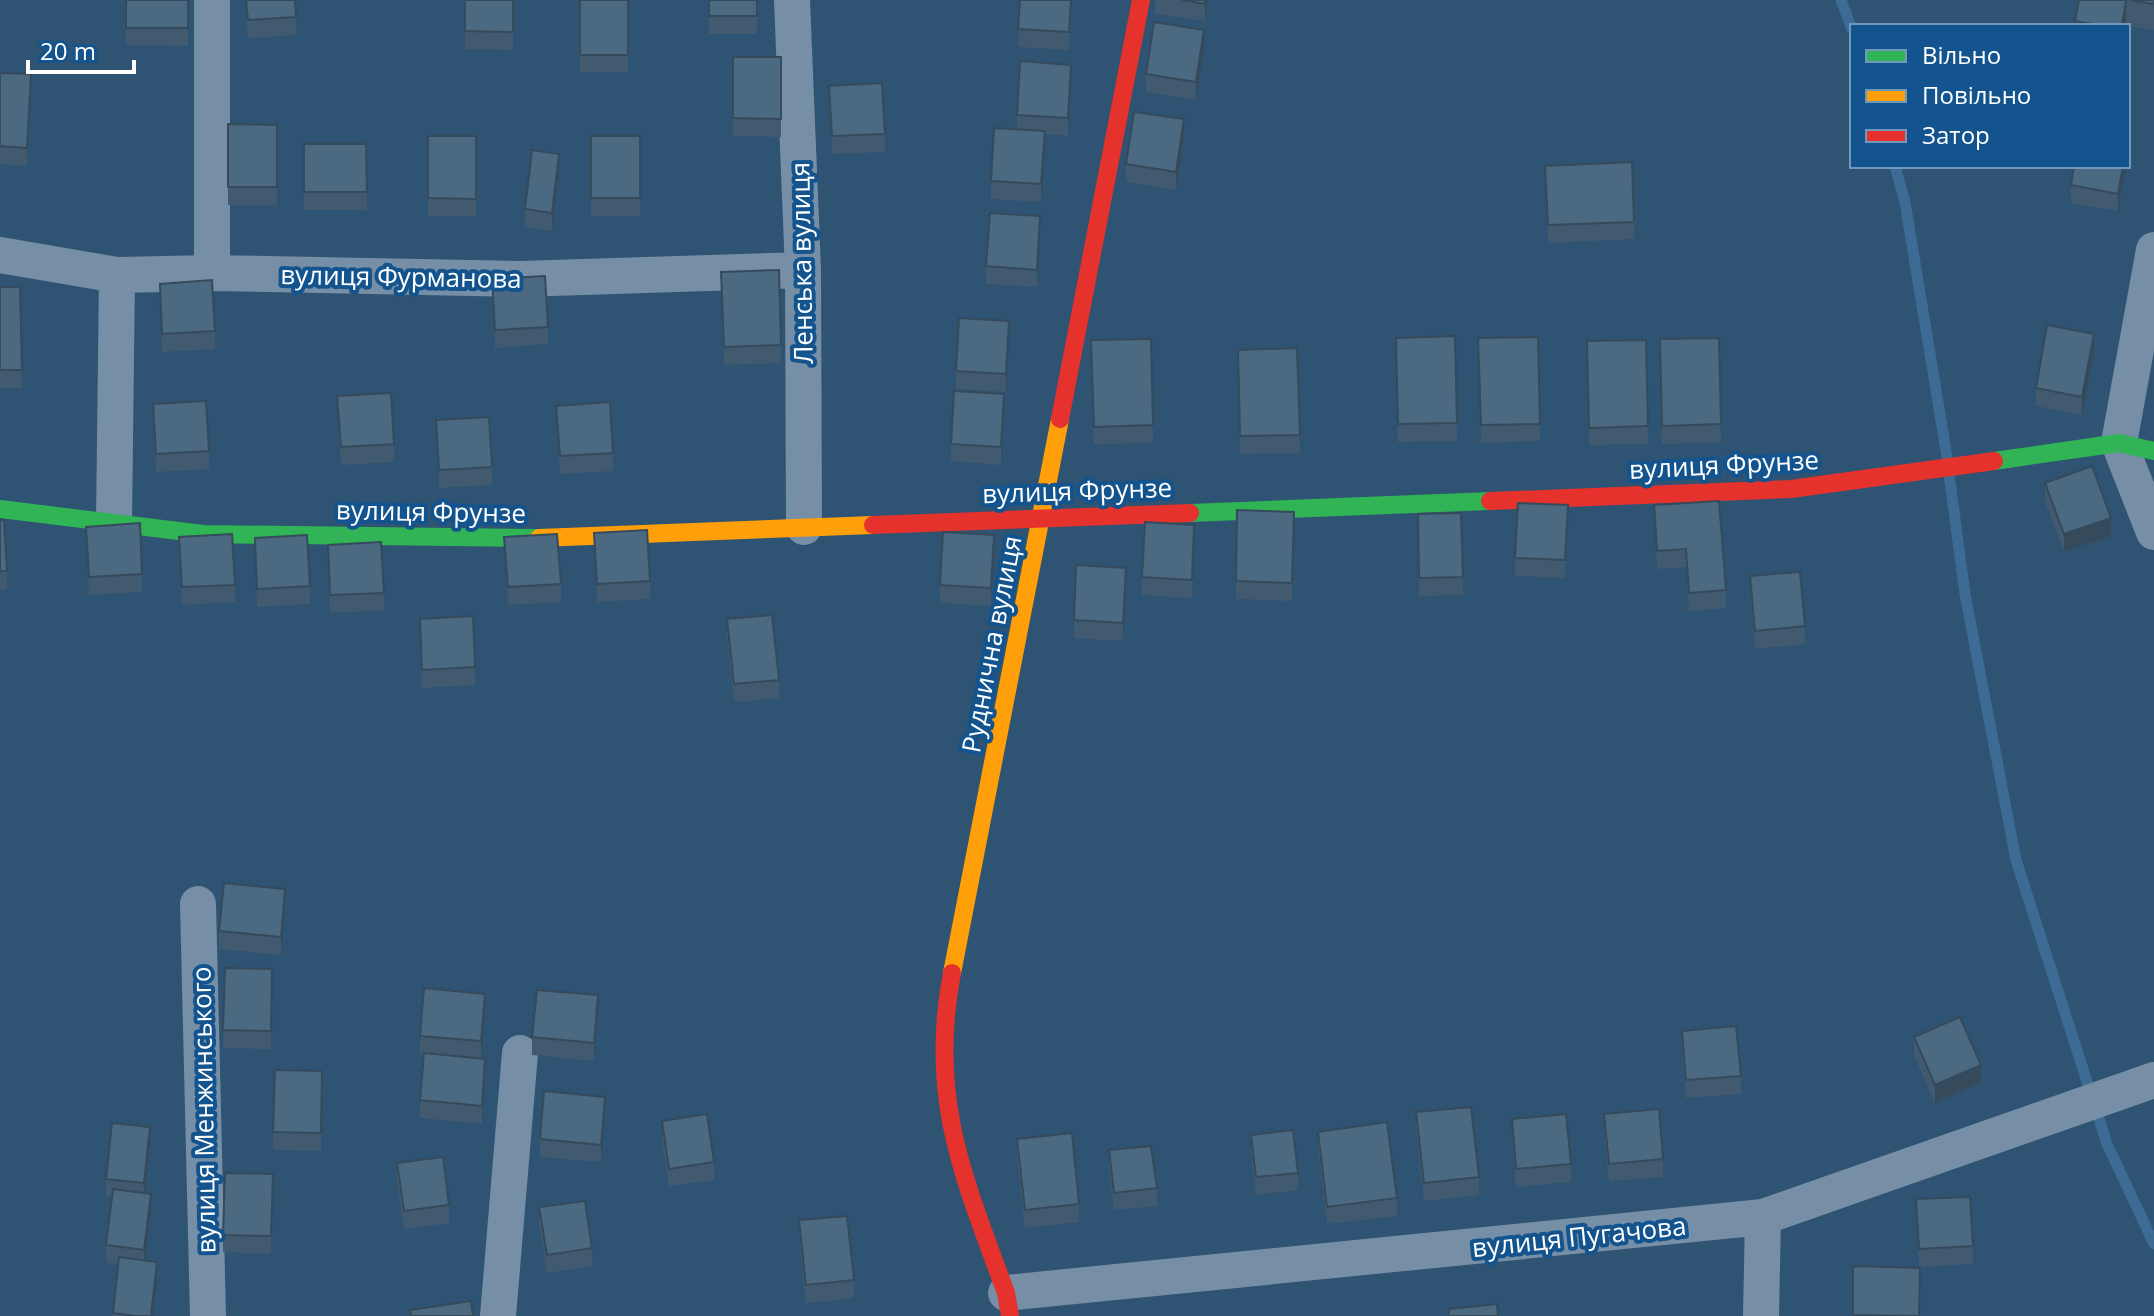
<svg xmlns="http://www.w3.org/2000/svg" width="2154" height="1316" viewBox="0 0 2154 1316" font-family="'Open Sans',sans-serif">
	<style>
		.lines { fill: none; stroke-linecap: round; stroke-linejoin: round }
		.stream { stroke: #3d6b94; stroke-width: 11 }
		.street { stroke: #768fa6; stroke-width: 36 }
		.fast { stroke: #30b455; stroke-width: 18 }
		.slow { stroke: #ff9f0a; stroke-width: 18 }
		.jam { stroke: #e5322d; stroke-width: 18 }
		.wall { fill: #415a70 }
		.shaded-wall { fill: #354a5b }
		.building { fill: #4c6982; stroke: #354a5b; stroke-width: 2 }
		.labels { text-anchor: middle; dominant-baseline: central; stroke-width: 8; stroke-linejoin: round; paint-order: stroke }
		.street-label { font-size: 26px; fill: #fff; stroke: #13548e }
	</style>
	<rect width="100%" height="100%" fill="#2f5372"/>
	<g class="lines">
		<path class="stream" d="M1841 0 1852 29
			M1895 166 1905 202 1947 457
			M1949 474 1965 594 2016 860 2107 1144 2154 1244"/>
		<path class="street" d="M792 0 803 270 804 527
			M2154 250 2119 443 2154 532
			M0 255 117 275 212 273 520 279 803 270
			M212 273V0
			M114 523 117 275
			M198 904 208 1316
			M1006 1293 1763 1217 2154 1080
			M498 1316 520 1053
			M1761 1316 1763 1217"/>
		<path class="fast" d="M1994 461 2119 443 2154 451
			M0 509 203 534 539 538
			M1190 513 1490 501"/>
		<path class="slow" d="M539 538 873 525
			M952 973 1060 419"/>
		<path class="jam" d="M1060 419 1141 0
			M1490 501 1791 489 1994 461
			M873 525 1190 513
			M952 973C928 1099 964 1178 1006 1293L1010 1316"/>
	</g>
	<path class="wall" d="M126 0H188V46L126 45Z
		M245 0H295L296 35 248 38Z
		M465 0H513V50L465 49Z
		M580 0H628V72H580Z
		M709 0H757V34H709Z
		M1020 0H1072L1069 50 1018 47Z
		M1155 0H1208L1205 21 1155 14Z
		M2079 0H2154V30L2126 25 2075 26Z
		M1204 48 1196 100 1146 92V74Z
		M733 57H781V137L733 136Z
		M0 73 31 92 27 166 0 164Z
		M1071 82 1068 136 1045 134 1041 202 991 199V181L1017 129V115Z
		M829 86 885 134V152L832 154Z
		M228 124 277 125V205H228Z
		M428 136H476V216H428Z
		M591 136H640V216H591Z
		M1184 137 1176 190 1126 182V164Z
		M304 144H366L367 210H304Z
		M1545 166 1634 222V239L1548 243Z
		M2074 166H2126L2118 211 2071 203V185Z
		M559 172 552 231 525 227V209Z
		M1040 234 1037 287 986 284V266Z
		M721 272 781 345V363L724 365Z
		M492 279 548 327V344L495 348Z
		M160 284 215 331V349L162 352Z
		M0 287H20L22 388H0Z
		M1455 336 1457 441 1398 442 1396 338Z
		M1538 337 1540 441 1481 443 1478 338Z
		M1719 338 1721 442 1662 444 1660 339Z
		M1009 339 1006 392 956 389V371Z
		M1151 339 1153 443 1094 444 1091 340Z
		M1646 340 1648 444 1589 445 1587 341Z
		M1297 348 1300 453 1240 454 1238 350Z
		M2094 352 2082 415 2036 406V388Z
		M337 396 394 444V462L341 465Z
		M153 404 209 451V469L156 472Z
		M556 406 613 453V471L560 474Z
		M1004 412 1001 465 951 461V444Z
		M436 420 492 467V485L439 488Z
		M2045 483 2111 536 2064 552 2045 501Z
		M1654 505 1726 590V608L1689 611 1686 567 1657 569Z
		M1237 510 1294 512 1292 601 1236 599Z
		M1461 513 1463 595 1419 596 1418 514Z
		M0 520 7 571V589H0Z
		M1568 523 1565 578 1515 576V558Z
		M86 527 142 574V592L89 595Z
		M594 533 650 581V599L597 602Z
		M179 537 235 585V602L182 605Z
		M504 537 561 584V602L508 605Z
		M255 538 310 586V604L257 607Z
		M1194 543 1192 598 1142 595V577Z
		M328 545 384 593V610L330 613Z
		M994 553 991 606 940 603V585Z
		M1750 576 1805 626V644L1755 649 1750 594Z
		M1126 586 1123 641 1074 638V620Z
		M420 619 475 667V685L422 688Z
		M727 619 779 680V698L734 702 727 637Z
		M285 907 281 955 219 949V931Z
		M225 968 272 969 271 1049 223 1048Z
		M485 1012 481 1058 485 1076 482 1124 420 1118V1100L424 1054H420V1036Z
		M598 1013 594 1061 532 1055V1037Z
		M1682 1031 1741 1076V1094L1686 1098 1682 1049Z
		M1914 1037 1981 1082 1935 1103 1914 1055Z
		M275 1070 322 1071 321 1151 273 1150Z
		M1416 1112 1479 1177V1195L1424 1201 1416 1130Z
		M605 1114 601 1162 540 1157V1139Z
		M1604 1114 1663 1159V1177L1609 1181 1604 1132Z
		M1512 1119 1571 1164V1182L1516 1187 1512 1137Z
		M662 1121 714 1162V1180L669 1186 662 1139Z
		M1318 1132 1397 1198V1216L1327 1224 1318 1149Z
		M1251 1135 1298 1173V1190L1256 1195 1251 1153Z
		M1017 1139 1079 1204V1222L1025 1228 1017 1157Z
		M150 1145 145 1194 151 1212 145 1261 157 1280 153 1316H113L118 1264 106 1263V1245L112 1197 106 1196V1179Z
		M1109 1150 1157 1188V1206L1114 1210 1109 1168Z
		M397 1163 449 1205V1223L404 1229 397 1181Z
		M273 1174 271 1254 223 1252V1235Z
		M1916 1199 1973 1246V1264L1919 1267Z
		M539 1207 592 1248V1266L547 1273 539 1225Z
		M799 1220 854 1280V1298L806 1303 799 1238Z"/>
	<path class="shaded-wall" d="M1205 0H1208L1205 21Z
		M2126 0V26H2122Z
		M1204 30V48L1196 100V82Z
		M1071 65V82L1068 136V118Z
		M31 74V92L27 166V148Z
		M1184 119V137L1176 190V172Z
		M1045 131V149L1041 202V184Z
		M559 154V172L552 231V213Z
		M2123 166H2126L2118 211V194Z
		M1040 216V234L1037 287V270Z
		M1009 321V339L1006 392V374Z
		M2094 334V352L2082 415V397Z
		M1004 394V412L1001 465V447Z
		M2111 518V536L2064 552V534Z
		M994 535V553L991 606V588Z
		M1126 568V586L1123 641V623Z
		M285 889V907L281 955V937Z
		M485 994V1012L481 1059V1041Z
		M598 995V1013L594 1061V1043Z
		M485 1059V1076L482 1124V1106Z
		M1981 1065V1082L1935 1103V1085Z
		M605 1097V1114L601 1162V1145Z
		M150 1127V1145L144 1201V1183Z
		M151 1194V1212L144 1268V1250Z
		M157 1262V1280L153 1316H151Z"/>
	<path class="building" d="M126 0H188V28H126Z
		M246 0H295L296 17 248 20Z
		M465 0H513V32L465 31Z
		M580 0H628V55H580Z
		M709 0H757V16H709Z
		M1020 0H1071L1069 32 1018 29Z
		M1182 0H1205V4Z
		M2079 0H2126L2122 26H2103L2075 21Z
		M2130 0H2154V4Z
		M1154 22 1204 30 1196 82 1146 74Z
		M733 57H781V119L733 118Z
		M1020 61 1071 65 1068 118 1017 115Z
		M0 73 31 74 27 148 0 146Z
		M882 83 885 134 832 136 829 86Z
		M1134 112 1184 119 1176 172 1126 164Z
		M228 124 277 125V187H228Z
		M994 128 1045 131 1041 184 991 181Z
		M428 136H476V199L428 198Z
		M591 136H640V198H591Z
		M304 144H366L367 192H304Z
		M532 150 559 154 552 213 525 209Z
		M1632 162 1634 222 1548 225 1545 166Z
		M2074 166H2123L2118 194 2071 185Z
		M990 213 1040 216 1037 270 986 266Z
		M779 270 781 345 724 347 721 272Z
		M545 276 548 327 495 330 492 279Z
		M212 280 215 331 162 334 160 284Z
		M0 287H20L22 370H0Z
		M959 318 1009 321 1006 374 956 371Z
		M2047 325 2094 334 2082 397 2036 388Z
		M1455 336 1457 423 1398 424 1396 338Z
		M1538 337 1540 424 1481 425 1478 338Z
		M1719 338 1721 424 1662 426 1660 339Z
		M1151 339 1153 425 1094 427 1091 340Z
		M1646 340 1648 426 1589 428 1587 341Z
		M1297 348 1300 435 1240 436 1238 350Z
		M954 391 1004 394 1001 447 951 444Z
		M391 393 394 444 341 447 337 396Z
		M206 401 209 451 156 454 153 404Z
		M610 402 613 453 560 456 556 406Z
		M489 417 492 467 439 470 436 420Z
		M2092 466 2111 518 2064 534 2045 483Z
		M1719 501 1726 590 1689 593 1686 549 1657 551 1654 505Z
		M1518 503 1568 505 1565 560 1515 558Z
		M1237 510 1294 512 1292 583 1236 581Z
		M1461 513 1463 577 1419 578 1418 514Z
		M0 520H4L7 571H0Z
		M1145 522 1194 525 1192 580 1142 577Z
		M140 523 142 574 89 577 86 527Z
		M647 530 650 581 597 584 594 533Z
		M943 532 994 535 991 588 940 585Z
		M232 534 235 585 182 587 179 537Z
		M557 534 561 584 508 587 504 537Z
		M307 535 310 586 257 589 255 538Z
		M381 542 384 593 330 595 328 545Z
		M1076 565 1126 568 1123 623 1074 620Z
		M1800 572 1805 626 1755 631 1750 576Z
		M772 615 779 680 734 684 727 619Z
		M473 616 475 667 422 670 420 619Z
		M224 883 285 889 281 937 219 931Z
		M225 968 272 969 271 1031 223 1030Z
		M424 988 485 994 481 1041 420 1036Z
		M537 990 598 995 594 1043 532 1037Z
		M1960 1017 1981 1065 1935 1085 1914 1037Z
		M1736 1026 1741 1076 1686 1080 1682 1031Z
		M424 1053 485 1059 482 1106 420 1100Z
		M275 1070 322 1071 321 1133 273 1132Z
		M544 1091 605 1097 601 1145 540 1139Z
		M1471 1107 1479 1177 1424 1183 1416 1112Z
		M1659 1109 1663 1159 1609 1164 1604 1114Z
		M707 1114 714 1162 669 1169 662 1121Z
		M1566 1114 1571 1164 1516 1169 1512 1119Z
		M1387 1122 1397 1198 1327 1207 1318 1132Z
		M112 1123 150 1127 144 1183 106 1179Z
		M1293 1130 1298 1173 1256 1177 1251 1135Z
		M1072 1133 1079 1204 1025 1210 1017 1139Z
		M1151 1146 1157 1188 1114 1193 1109 1150Z
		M443 1157 449 1205 404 1211 397 1163Z
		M225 1173 273 1174 271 1236 223 1235Z
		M113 1189 151 1194 144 1250 106 1245Z
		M1970 1197 1973 1246 1919 1249 1916 1199Z
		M585 1201 592 1248 547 1255 539 1207Z
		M847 1216 854 1280 806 1285 799 1220Z
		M119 1257 157 1262 151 1316H136L113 1313Z
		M1853 1266 1920 1268 1919 1316 1853 1315Z
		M471 1301 473 1316H411L410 1310Z
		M1497 1304 1498 1316H1449V1309Z"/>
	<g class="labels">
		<g class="street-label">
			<text transform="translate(801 263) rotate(-91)">Ленська вулиця</text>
			<text transform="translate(401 276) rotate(1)">вулиця Фурманова</text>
			<text transform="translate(1724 464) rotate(-3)">вулиця Фрунзе</text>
			<text transform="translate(1077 490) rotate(-2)">вулиця Фрунзе</text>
			<text transform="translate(431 511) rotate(1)">вулиця Фрунзе</text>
			<text transform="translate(991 644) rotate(-79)">Руднична вулиця</text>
			<text transform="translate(203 1110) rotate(-91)">вулиця Менжинського</text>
			<text transform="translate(1579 1236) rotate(-6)">вулиця Пугачова</text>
		</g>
	</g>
	<rect x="1850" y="24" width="280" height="144" fill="#13548e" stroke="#7198bb" stroke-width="2"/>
	<rect x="1866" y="50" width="40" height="12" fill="#30b455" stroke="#7198bb" stroke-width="2"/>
	<text x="1922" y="64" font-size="24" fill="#ffffff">Вільно</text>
	<rect x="1866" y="90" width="40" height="12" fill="#ff9f0a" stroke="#7198bb" stroke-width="2"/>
	<text x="1922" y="104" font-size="24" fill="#ffffff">Повільно</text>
	<rect x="1866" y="130" width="40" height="12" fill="#e5322d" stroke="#7198bb" stroke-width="2"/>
	<text x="1922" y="144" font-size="24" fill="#ffffff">Затор</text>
	<path d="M28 60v12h106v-12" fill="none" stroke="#ffffff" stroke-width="4"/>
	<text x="40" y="60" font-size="24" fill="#ffffff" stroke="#13548e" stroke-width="6" paint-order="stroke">20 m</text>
</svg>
